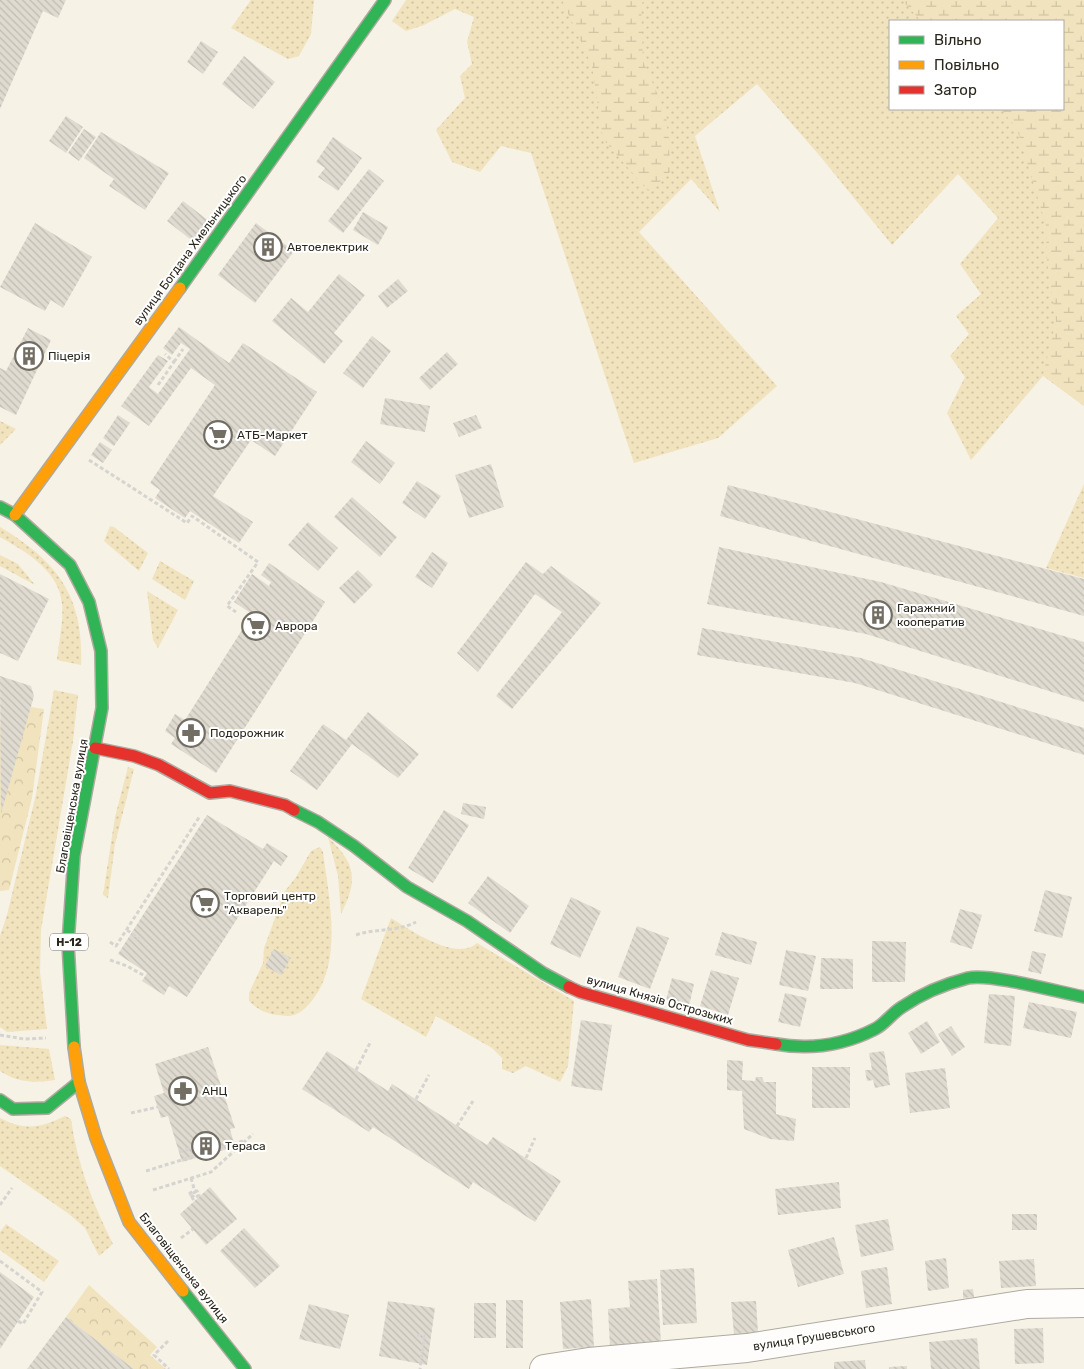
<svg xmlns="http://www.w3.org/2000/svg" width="1084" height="1369" viewBox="0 0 1084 1369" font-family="Rubik,sans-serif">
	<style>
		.grass { fill: url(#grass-dots); fill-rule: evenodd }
		.forest { fill: url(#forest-crowns) }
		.wetland { fill: url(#wetland-marsh) }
		.building { fill: url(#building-back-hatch) }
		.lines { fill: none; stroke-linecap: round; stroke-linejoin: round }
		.street-casing { stroke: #aeaaa0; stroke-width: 30 }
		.fast-casing { stroke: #aeaaa0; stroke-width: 14 }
		.slow-casing { stroke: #aeaaa0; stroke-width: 14 }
		.jam-casing { stroke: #aeaaa0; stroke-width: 14 }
		.path { stroke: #d6d4d1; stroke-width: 3; stroke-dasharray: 4 2.5; stroke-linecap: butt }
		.street { stroke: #fefdfb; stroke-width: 28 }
		.fast { stroke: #30b455; stroke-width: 11 }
		.slow { stroke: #ff9f0a; stroke-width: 11 }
		.jam { stroke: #e5322d; stroke-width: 11 }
		.labels { text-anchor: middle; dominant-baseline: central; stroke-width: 4; stroke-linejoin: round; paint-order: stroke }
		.shield { fill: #fff; stroke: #6b6861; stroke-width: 1 }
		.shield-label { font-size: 11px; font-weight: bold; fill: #2b271d }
		.poi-label { font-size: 12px; fill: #2b271d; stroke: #fff; text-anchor: start }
		.street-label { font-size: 12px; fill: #2b271d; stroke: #fff }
	</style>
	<defs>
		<pattern id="grass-dots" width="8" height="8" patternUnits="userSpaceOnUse" patternTransform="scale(1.25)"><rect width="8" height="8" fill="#f1e3bd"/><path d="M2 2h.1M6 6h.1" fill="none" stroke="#cfc3a2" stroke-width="1.8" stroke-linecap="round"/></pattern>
		<pattern id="forest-crowns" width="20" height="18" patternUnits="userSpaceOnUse" patternTransform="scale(1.25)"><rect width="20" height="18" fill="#f1e3bd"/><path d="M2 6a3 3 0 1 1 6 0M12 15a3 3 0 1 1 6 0" fill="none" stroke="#cfc3a2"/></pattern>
		<pattern id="wetland-marsh" width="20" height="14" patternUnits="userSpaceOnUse" patternTransform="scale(1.25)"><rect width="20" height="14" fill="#f1e3bd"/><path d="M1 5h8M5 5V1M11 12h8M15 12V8" fill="none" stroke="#cfc3a2"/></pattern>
		<pattern id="building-back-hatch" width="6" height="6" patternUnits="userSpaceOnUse" patternTransform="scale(1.25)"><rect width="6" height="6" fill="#e0dbd1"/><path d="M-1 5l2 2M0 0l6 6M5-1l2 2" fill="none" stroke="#c0bcb3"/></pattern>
	</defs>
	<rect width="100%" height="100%" fill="#f7f2e6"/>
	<path class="grass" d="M251 0H314L311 34 299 56 288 59 231 28Z
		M406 0H1084V406L1043 376 971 460 947 413 965 377 950 356 969 334 956 316 981 294 960 264 998 218 958 174 892 245 820 156 757 84 695 136 720 212 691 179 639 232 777 386 718 438 634 463 531 153 501 146 480 172 452 162 436 130 465 98 460 76 472 64 467 42 474 17 455 9 424 25 406 31 392 21ZM890 21H1063V109H890Z
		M0 421 16 429 0 445Z
		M1084 484V578L1046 568Z
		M110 526 114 527 148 553 139 571 104 541Z
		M0 527C57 561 84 596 81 665L57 660C59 640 65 617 61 598 56 569 23 550 0 537Z
		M0 555 18 564 35 585 0 566Z
		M160 561 194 581 185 600 152 579Z
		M147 591 178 610 158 648 153 640Z
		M54 690 78 695 73 741 41 930 40 972 47 1029 7 1032 0 1027V936L7 915 36 794Z
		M128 767 134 769 115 844 108 898 103 895 115 817Z
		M328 837C355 863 359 879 341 914L338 876Z
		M320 847 323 852C329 899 344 964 310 1003 304 1010 297 1016 287 1016 271 1015 261 1013 249 1001V993L263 963 264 948 285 891 296 877 311 851Z
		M391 918C410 930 456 962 477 943L574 1001 568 1066 560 1082 526 1066 513 1073 502 1069V1058L492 1048 436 1016 426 1037 361 999Z
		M0 1045 49 1049 55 1080C35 1083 18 1083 0 1071Z
		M65 1116 71 1119C77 1164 93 1204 113 1244L99 1256 85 1228 69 1214 0 1166V1118C25 1131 40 1128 65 1116Z
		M6 1224 59 1261 44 1282 0 1250V1232Z"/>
	<path class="forest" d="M31 707 44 709 32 798 9 890 0 891V723L23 731Z
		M89 1285 157 1347 150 1355 166 1369H134L66 1317Z"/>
	<path class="wetland" d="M562 0H644L641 5 643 61 666 114 671 171 649 192 603 139 592 66Z
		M902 0H1084V406L1043 375 1056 321 1047 262 1046 225 1017 129 1001 109H1063V21H921Z"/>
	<path class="building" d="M0 0H66L58 18 43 11 0 109Z
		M201 41 218 52 203 74 187 62Z
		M244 56 275 82 253 109 222 84Z
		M66 116 83 127 66 153 49 141Z
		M84 129 96 137 79 161 68 153Z
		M101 132 169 173 145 210 109 186 114 179 84 158Z
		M333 137 362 158 338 191 318 177 325 168 316 162Z
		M369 169 384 181 343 233 328 221Z
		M183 201 214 225 199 246 167 221Z
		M363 212 388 227 378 245 353 230Z
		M35 223 92 257 63 308 51 300 45 311 0 287Z
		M256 223 294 251 255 303 218 275Z
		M339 274 365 295 334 333 343 341 324 364 272 321 291 298 308 312Z
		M398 279 408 291 387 308 378 296Z
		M179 327 229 363 243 343 317 392 275 456 251 440 213 496 253 522 239 543 190 511 185 518 155 498 160 490 150 483 215 385 191 368 149 426 121 406 158 355 168 361 149 387 158 394 190 349 181 343 172 355 163 348Z
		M28 328 51 340 16 415 0 407V368L6 371Z
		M372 336 391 351 363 388 343 373Z
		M447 352 458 364 430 390 419 378Z
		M385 398 430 406 425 432 380 424Z
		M118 415 130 423 114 446 103 438Z
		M476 415 482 428 459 437 453 423Z
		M366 441 395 463 380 484 351 462Z
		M100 442 112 450 103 463 91 455Z
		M491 464 504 507 469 518 455 475Z
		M417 481 441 496 425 519 402 503Z
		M728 485 1084 579V616L720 516Z
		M352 497 397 537 380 557 334 517Z
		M308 522 338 548 318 571 288 545Z
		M719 547 881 582 1084 642V702L866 634 707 604Z
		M432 552 448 563 432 588 415 577Z
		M526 562 543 574 551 566 601 603 512 709 496 696 562 612 535 594 478 672 457 653Z
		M269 563 325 602 216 773 171 744 175 738 165 731 175 714 185 720 252 614 234 602 252 574 269 586 271 582 261 575Z
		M358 570 373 585 354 604 339 588Z
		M0 574 49 599 18 661 0 653Z
		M702 628 861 658 1084 728V755L855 683 697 655Z
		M0 676 31 686 34 696 1 814Z
		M368 712 419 754 398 778 352 744 317 790 290 771 323 724 346 740Z
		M463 803 486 807 484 819 461 814Z
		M444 810 469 825 433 883 408 868Z
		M207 815 263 849 267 843 288 856 281 866 274 861 187 997 169 986 164 995 142 981 147 973 118 954Z
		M488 876 529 906 510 933 468 903Z
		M1045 890 1072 897 1062 938 1034 931Z
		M571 897 601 911 580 958 550 944Z
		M960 909 982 915 972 949 950 942Z
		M637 926 669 938 650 989 618 977Z
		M722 932 757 942 751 965 715 955Z
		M872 941 906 942 905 982H872Z
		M274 949 291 958 281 975 265 966Z
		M786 950 816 956 808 991 779 985Z
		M1032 951 1046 954 1041 974 1028 971Z
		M821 958 853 959V989H820Z
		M711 970 739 978 728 1015 700 1006Z
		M672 978 694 984 689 1006 666 1000Z
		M785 993 807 998 800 1027 778 1022Z
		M989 994 1015 996 1011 1046 984 1043Z
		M1029 1002 1077 1012 1071 1038 1023 1028Z
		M581 1020 612 1025 602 1091 571 1086Z
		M927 1021 940 1042 921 1054 908 1033Z
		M951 1026 965 1047 952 1056 938 1034Z
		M208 1047 235 1128 230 1129 235 1147 182 1162 168 1116 161 1118 154 1096 164 1093 155 1064Z
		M327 1051 388 1091 392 1084 487 1145 493 1137 561 1181 535 1222 473 1182 469 1189 373 1127 369 1132 302 1089Z
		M884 1051 890 1085 875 1088 873 1080 867 1081 865 1070H872L869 1053Z
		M727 1060 743 1061 742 1080 755 1081 756 1077H762L764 1082H776V1114L796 1119 794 1141 770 1139 744 1129 742 1091 727 1090Z
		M812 1067H850V1108H812Z
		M945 1068 950 1108 910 1113 905 1073Z
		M839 1182 841 1208 778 1215 775 1189Z
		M210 1187 237 1219 206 1245 180 1214Z
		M1012 1214H1037V1230H1012Z
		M888 1219 894 1250 861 1257 855 1225Z
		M244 1228 280 1266 255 1288 220 1251Z
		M834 1237 844 1274 798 1287 788 1250Z
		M946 1258 949 1288 928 1291 925 1261Z
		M1034 1259 1036 1286 1001 1288 999 1261Z
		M887 1267 892 1304 866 1308 861 1271Z
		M694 1268 697 1323 663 1325 660 1270Z
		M0 1272 34 1297 0 1349Z
		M657 1279 661 1343 610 1347 608 1309 630 1307 628 1281Z
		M973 1289 974 1297 963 1298V1290Z
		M591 1299 594 1347 563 1349 560 1302Z
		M506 1300H523V1348H506Z
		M388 1301 435 1308 427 1365 379 1356Z
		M756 1301 758 1333 734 1334 731 1302Z
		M474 1303H496V1338H474Z
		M309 1304 349 1315 340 1349 299 1339Z
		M66 1317 134 1369H27Z
		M1043 1328 1044 1363 1015 1364 1014 1329Z
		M977 1338 980 1369H931L929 1342Z
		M865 1360 866 1369H834V1362Z
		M907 1366V1369H889V1367Z"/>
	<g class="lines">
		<defs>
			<path id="street" d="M544 1369 589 1362 747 1348 1027 1304 1084 1303"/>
			<path id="fast" d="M180 288 385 0
				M0 507 15 515 70 565 89 602 101 651 102 708 74 856 68 944 74 1047
				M294 810 318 822 354 846 407 887 467 921 543 973 569 987
				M776 1044C810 1050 844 1045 875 1029 885 1024 892 1013 902 1007 921 994 945 984 968 978 990 973 1058 992 1084 997
				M0 1100 13 1109 47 1108 79 1082
				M183 1291 245 1369"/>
			<path id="slow" d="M15 515 180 288
				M74 1047 79 1082 96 1138 129 1222 183 1291"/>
			<path id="jam" d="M95 748 134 756 159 765 210 793 230 791 285 805 294 810
				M569 987 580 992 748 1040 776 1044"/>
		</defs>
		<use href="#street" class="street-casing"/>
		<use href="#fast" class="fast-casing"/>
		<use href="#slow" class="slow-casing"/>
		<use href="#jam" class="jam-casing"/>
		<path class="path" d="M174 362 183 349
			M158 385 174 362 165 354
			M89 460 187 523 192 516 258 562 227 606 236 612
			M127 930 139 939
			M356 935C376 928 397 932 416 922
			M110 942 116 946 200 816
			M110 960 127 966 145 976
			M0 1035 24 1039 46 1038
			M356 1070 371 1041
			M416 1099 429 1075
			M131 1113 158 1107
			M457 1126 473 1101
			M179 1152 205 1145 207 1151
			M526 1158 535 1138
			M146 1171 243 1141
			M191 1178 195 1192 191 1195 195 1198 199 1195 197 1191H194L190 1193 194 1201
			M153 1190 211 1172 253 1134
			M0 1205 12 1188
			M181 1238 193 1229
			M0 1261 42 1292 23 1324 18 1321
			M417 1335 424 1336 420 1369
			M168 1341 154 1355 169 1369"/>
		<use href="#street" class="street"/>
		<use href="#fast" class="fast"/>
		<use href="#slow" class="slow"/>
		<use href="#jam" class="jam"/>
	</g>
	<defs>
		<symbol id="building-ring" viewBox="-11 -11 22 22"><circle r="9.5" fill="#fff" stroke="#726e63" stroke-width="1.5"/><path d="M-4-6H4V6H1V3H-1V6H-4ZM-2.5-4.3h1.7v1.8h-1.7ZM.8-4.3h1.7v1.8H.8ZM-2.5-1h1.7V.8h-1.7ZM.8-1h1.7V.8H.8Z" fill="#726e63"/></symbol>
		<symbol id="supermarket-ring" viewBox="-11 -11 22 22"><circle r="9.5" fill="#fff" stroke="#726e63" stroke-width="1.5"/><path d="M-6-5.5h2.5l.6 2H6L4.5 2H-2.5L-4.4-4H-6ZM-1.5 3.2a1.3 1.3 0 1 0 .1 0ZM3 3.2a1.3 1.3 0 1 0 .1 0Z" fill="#726e63"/></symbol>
		<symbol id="pharmacy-ring" viewBox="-11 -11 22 22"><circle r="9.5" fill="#fff" stroke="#726e63" stroke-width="1.5"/><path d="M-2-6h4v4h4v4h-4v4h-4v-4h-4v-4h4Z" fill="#726e63"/></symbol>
	</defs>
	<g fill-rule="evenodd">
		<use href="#building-ring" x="252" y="231" width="32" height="32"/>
		<use href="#building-ring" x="13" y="340" width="32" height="32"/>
		<use href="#supermarket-ring" x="202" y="419" width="32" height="32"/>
		<use href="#building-ring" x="862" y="599" width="32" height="32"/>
		<use href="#supermarket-ring" x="240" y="610" width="32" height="32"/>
		<use href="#pharmacy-ring" x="175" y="717" width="32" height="32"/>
		<use href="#supermarket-ring" x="189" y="887" width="32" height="32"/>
		<use href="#pharmacy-ring" x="167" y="1075" width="32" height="32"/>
		<use href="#building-ring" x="190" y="1130" width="32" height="32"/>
	</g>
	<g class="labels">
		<rect class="shield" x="50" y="933.5" width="38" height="17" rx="4"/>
		<g class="shield-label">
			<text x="69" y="942">Н-12</text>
		</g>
		<g class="poi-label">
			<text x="287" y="247">Автоелектрик</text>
			<text x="48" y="356">Піцерія</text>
			<text x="237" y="435">АТБ-Маркет</text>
			<text x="897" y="608">Гаражний<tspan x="897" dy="14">кооператив</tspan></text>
			<text x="275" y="626">Аврора</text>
			<text x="210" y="733">Подорожник</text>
			<text x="224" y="896">Торговий центр<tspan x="224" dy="14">"Акварель"</tspan></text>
			<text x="202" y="1091">АНЦ</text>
			<text x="225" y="1146">Тераса</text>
		</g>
		<g class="street-label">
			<text transform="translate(190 250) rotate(-54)">вулиця Богдана Хмельницького</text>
			<text transform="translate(72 806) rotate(-80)">Благовіщенська вулиця</text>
			<text transform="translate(660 1000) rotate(16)">вулиця Князів Острозьких</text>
			<text transform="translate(184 1268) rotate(52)">Благовіщенська вулиця</text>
			<text transform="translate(814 1337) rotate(-9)">вулиця Грушевського</text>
		</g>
	</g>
	<rect x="889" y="20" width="175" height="90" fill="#ffffff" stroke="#aaa9a5"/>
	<rect x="899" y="36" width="25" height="8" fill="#30b455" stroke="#aaa9a5"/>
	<text x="934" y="45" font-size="15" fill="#2b271d">Вільно</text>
	<rect x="899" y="61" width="25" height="8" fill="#ff9f0a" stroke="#aaa9a5"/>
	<text x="934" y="70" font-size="15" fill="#2b271d">Повільно</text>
	<rect x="899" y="86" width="25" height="8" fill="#e5322d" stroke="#aaa9a5"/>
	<text x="934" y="95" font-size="15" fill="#2b271d">Затор</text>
</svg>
